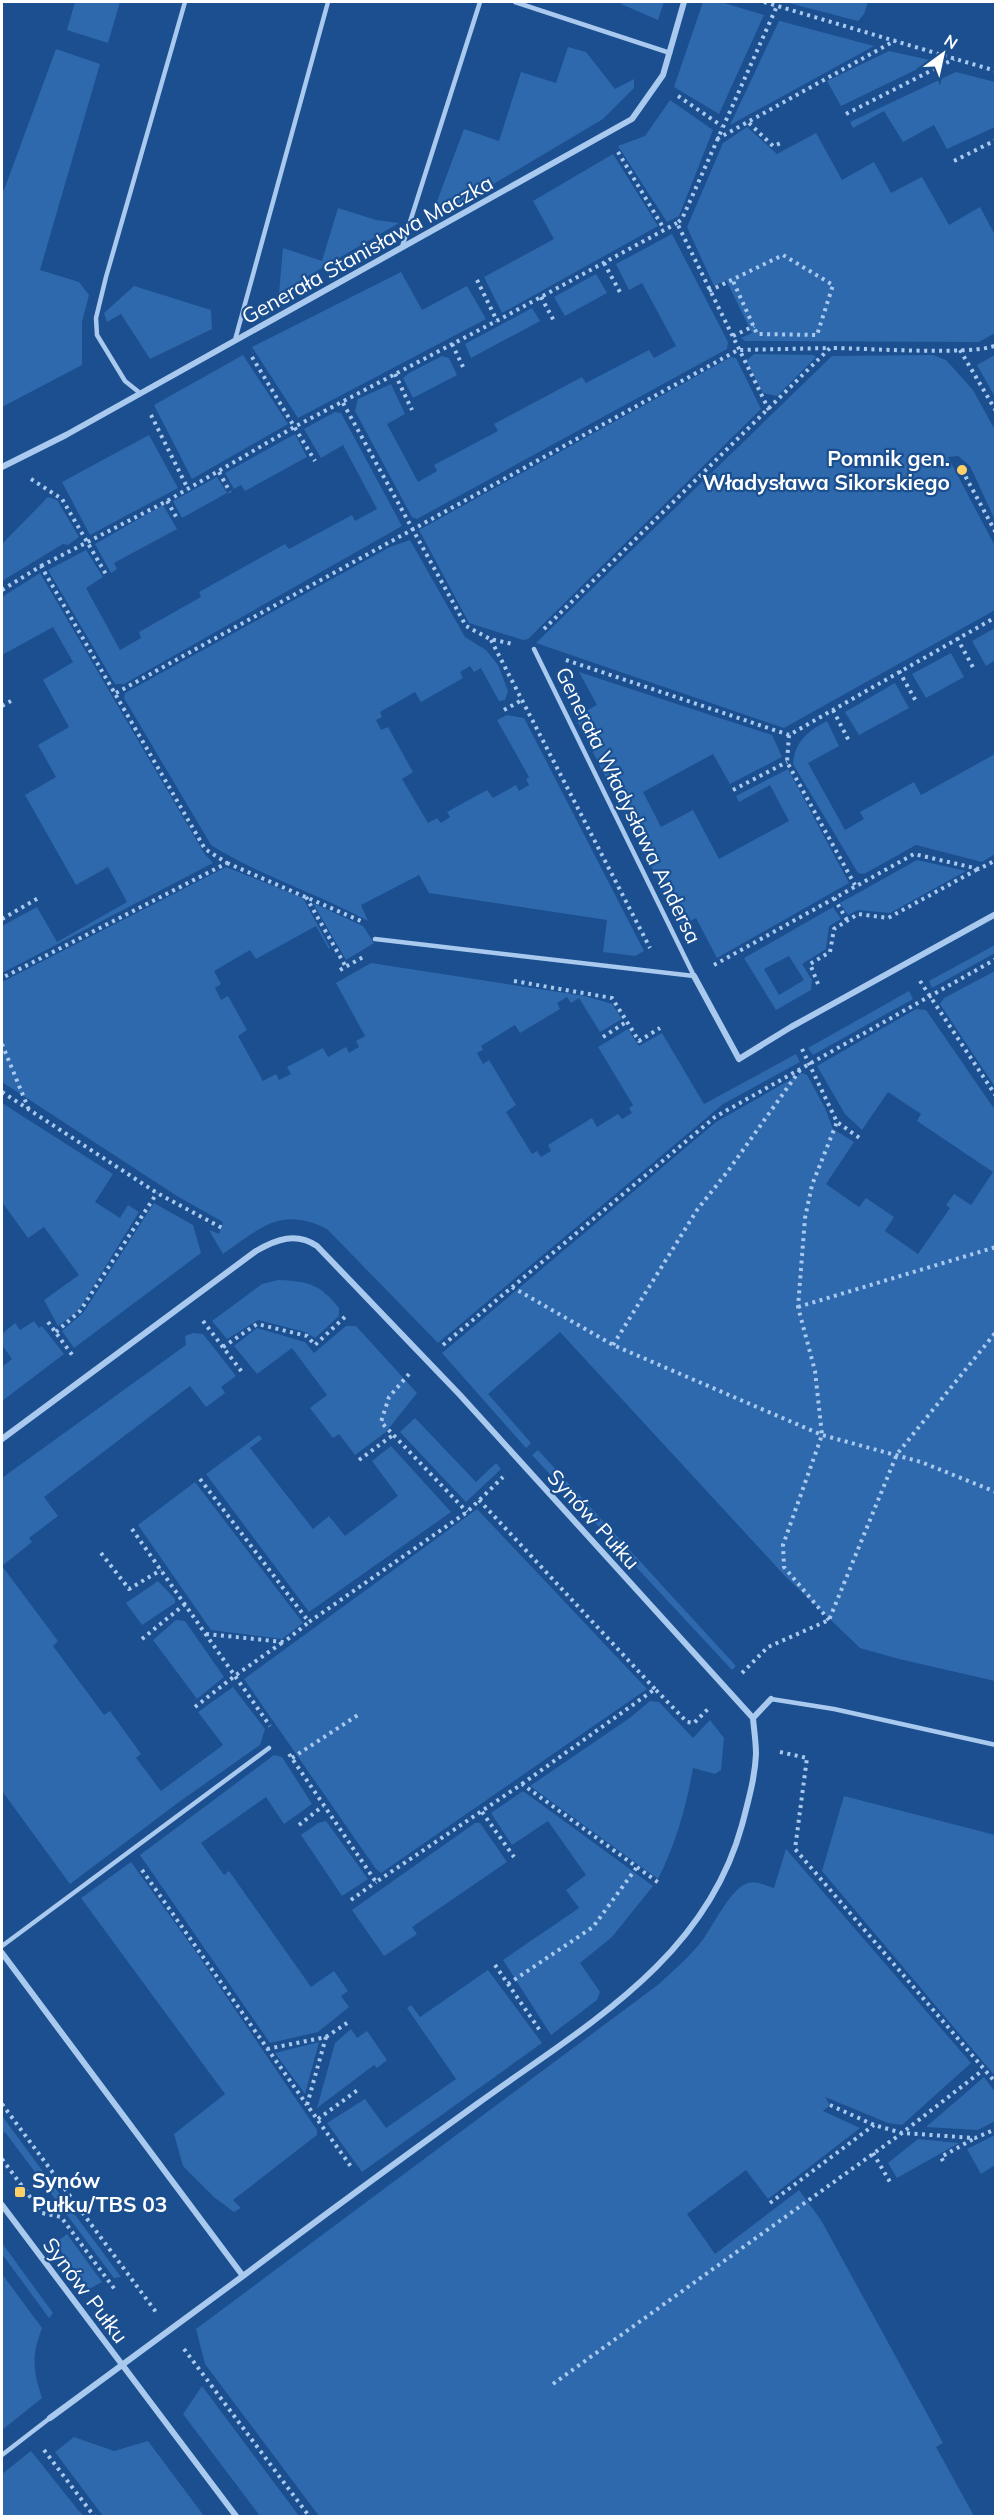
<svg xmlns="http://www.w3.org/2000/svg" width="997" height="2518" viewBox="0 0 997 2518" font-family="Mulish,sans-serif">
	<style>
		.green { fill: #2e69ad; fill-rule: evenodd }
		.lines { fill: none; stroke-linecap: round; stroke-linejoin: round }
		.path { stroke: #a9c9ee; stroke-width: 4; stroke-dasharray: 3 4.5; stroke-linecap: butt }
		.service { stroke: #a9c9ee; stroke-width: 4.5 }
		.minor { stroke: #a9c9ee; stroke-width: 6 }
		.poi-dot { fill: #ffd166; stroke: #1b4f8f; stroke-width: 2 }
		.labels { text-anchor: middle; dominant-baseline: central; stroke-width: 4.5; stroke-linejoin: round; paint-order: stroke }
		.street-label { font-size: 21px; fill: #fff; stroke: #1b4f8f }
		.poi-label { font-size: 21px; font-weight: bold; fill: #fff; stroke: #1b4f8f; text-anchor: end }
	</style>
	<rect width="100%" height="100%" fill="#1b4f8f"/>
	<path class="green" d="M75 2H120L108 43 67 30Z
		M622 2H664L658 20 621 4Z
		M703 2H721L764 15 719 114 674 87Z
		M785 2H868L864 14 858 21Z
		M780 21 874 46 730 125 779 21Z
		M568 47 586 52 615 89 634 79V88L603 119 448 211 433 212 464 129 499 141 521 72 556 83Z
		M56 49 100 64 40 270 79 282 89 295 82 322V365L2 407V189L4 190Z
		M889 51 934 61 841 106 827 81Z
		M956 72 995 82V127L947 149 934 125 903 142 884 111 853 128 850 122Z
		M670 100 713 130 679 216 667 222 618 146 645 136Z
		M747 127 777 154 816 133 842 180 874 162 891 193 922 177 949 225 980 207 995 235V333L979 342 745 341 741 338 752 333 726 280 714 286 687 227 723 143Z
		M613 154 658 226 502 313 484 277 554 239 533 201Z
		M338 208 376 220 399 223 279 293 283 248 322 261Z
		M672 234 728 342 727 349 417 519 412 517 355 411 358 399 391 384 405 414 387 424 418 482 437 471 434 465 498 431 494 424 582 377 586 383 649 350 654 358 676 346 642 283 629 290 616 264Z
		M401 272 422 310 467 286 486 319 298 418 252 347Z
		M596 274 607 293 565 316 554 297Z
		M134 286 211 310 212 329 150 359 121 314 107 322 104 313Z
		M532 308 540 321 471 358 465 344Z
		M754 354 813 355 816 357 777 396 763 393 746 361Z
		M243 355 288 424 192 479 154 405Z
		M933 355 946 360 973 390 995 430V520L970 466 958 456 948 457 995 546V610L784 728 536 643 832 356Z
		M995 355V397L977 365Z
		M442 356 449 358 457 375 413 398 403 378 409 373Z
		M731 357 736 358 761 409 528 639 523 640 469 623 419 530Z
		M335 412 341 413 402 526 124 684H115L48 570 86 550 103 577 86 588 120 650 141 638 139 632 201 597 199 592 285 544 289 549 352 515 355 521 377 509 343 445 321 458 304 429Z
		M295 434 307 457 245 491 241 485 234 489 225 473Z
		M149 435 178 488 90 535 62 482Z
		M217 477 227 493 182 518 173 501Z
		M48 497 57 500 79 537 68 545 63 544 2 581V544Z
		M163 505 177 529 114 563 117 569 111 573 95 544Z
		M410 540 465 637 486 650 498 665 508 691 505 700 499 701 481 668 474 672 470 666 460 672 463 678 421 702 415 692 380 712 382 717 376 720 381 730 388 727 413 772 402 779 428 823 437 818 441 823 450 817 447 812 487 790 493 798 516 785 519 791 529 785 526 779 529 777 497 720 507 715 524 718 644 951 635 956 603 952 607 920 429 893 419 875 361 905 368 921C317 893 260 876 211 845L124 698 125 693 390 547Z
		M40 573 204 853 213 863 2 973V926L37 907 57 942 127 902 108 867 76 885 25 795 56 777 38 745 69 727 43 680 73 662 53 627 2 655V597Z
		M995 628V660L986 666 972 641Z
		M951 653 964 677 926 698 912 674Z
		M579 672 772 735 782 757 730 784 713 754 643 792 661 827 693 810 719 859 789 821 770 785 739 802 736 796 788 769 849 883 717 958 696 918 681 925 575 717 597 705Z
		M895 683 909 708 859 735 845 712Z
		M827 721 839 746 808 763 845 830 864 819 860 812 914 782 921 795 995 754V854L982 862 916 845 864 874 858 873 793 764C795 741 808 731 827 721Z
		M917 860 966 871 890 913 858 910 848 915 840 903Z
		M226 867 303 898 330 948 329 949 316 926 256 959 250 950 214 971 221 984 215 988 221 1000 228 996 247 1030 238 1036 263 1081 276 1074 279 1080 291 1074 287 1067 323 1048 328 1057 346 1047 349 1053 359 1047 356 1041 365 1036 336 983 371 963 585 996 612 1004 622 1019 600 1032 579 998 571 1003 567 997 557 1003 560 1009 520 1033 515 1025 481 1046 483 1050 477 1053 483 1064 489 1060 516 1105 506 1112 532 1154 537 1151 541 1157 551 1151 548 1145 592 1118 597 1127 618 1114 622 1119 632 1113 629 1108 633 1105 598 1047 628 1029 639 1046 662 1033 704 1104 796 1054 800 1062 723 1104 438 1343 327 1229C280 1206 261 1228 223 1254L209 1230 219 1234 223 1222 177 1196 2 1082V982Z
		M313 903 363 926 374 943 346 960Z
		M833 907 841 919 829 926 826 949 802 964 812 980 811 990 776 1010 744 958ZM789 956 804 980 779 995 764 969Z
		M995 945V953L932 988 929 981Z
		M995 971H996L995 1087 940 1004 944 998Z
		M909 991 913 999 813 1055 808 1048Z
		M916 1009 926 1010 995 1110V1681L899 1659 860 1648 785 1576 560 1332 488 1394 531 1443 526 1448 442 1353 716 1122 802 1073 807 1075 825 1108 833 1129 854 1142 826 1184 859 1207 866 1198 894 1217 885 1231 918 1254 950 1208 946 1205 954 1194 971 1205 993 1172 917 1121 921 1114 888 1092 862 1130 845 1114 817 1066Z
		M2 1103 113 1174 95 1202 120 1218 128 1205 139 1212 78 1311 58 1326 44 1300 79 1275 44 1227 28 1238 2 1202Z
		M154 1203 193 1225 201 1253 74 1348 62 1331 83 1313Z
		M278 1280C308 1281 320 1284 339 1308V1316L315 1338 305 1332 258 1320 227 1339 212 1321 262 1284Z
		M34 1321 39 1328 42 1326 64 1354 2 1401V1367L12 1359 2 1345V1334L15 1323 20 1330Z
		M346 1326H356L417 1393 386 1432 355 1455 339 1434 333 1438 310 1408 327 1395 292 1348 257 1374 234 1346 257 1328 305 1342 314 1353Z
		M193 1333 203 1334 236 1376 221 1387 225 1393 206 1407 190 1386 44 1497 58 1516 29 1538 32 1542 2 1566 58 1641 53 1646 104 1715 110 1711 141 1754 136 1758 161 1791 223 1745 198 1712 233 1687 265 1729 260 1745 179 1802 70 1884 2 1791V1478L186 1345 185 1336Z
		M415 1418 476 1482 496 1463 501 1469 466 1502 400 1432Z
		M259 1435 262 1439 250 1448 313 1529 329 1516 345 1536 398 1496 372 1461 391 1446 451 1512 309 1612 206 1474Z
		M538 1450 736 1666 732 1670 532 1455Z
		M195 1482 303 1623 282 1639 211 1630 138 1525Z
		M477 1509 647 1689 381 1873 376 1869 244 1679Z
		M158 1581 175 1599V1603L142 1625 126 1603Z
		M176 1620 185 1621 224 1677 197 1699 153 1640Z
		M650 1701 659 1702 693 1738 710 1720 724 1738 721 1770 715 1774 693 1768C686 1808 676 1843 658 1879L530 1786 631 1717Z
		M274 1755 282 1757 312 1804 284 1824 266 1797 201 1843 224 1875 229 1871 311 1987 334 1971 348 1991 341 1996 349 2007 318 2032 270 2043 140 1855Z
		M523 1791 653 1886 612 1937 580 1963 600 1992 597 2000 551 2035 503 1960 579 1908 566 1890 586 1875 548 1821 512 1845 491 1813Z
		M844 1796 995 1835V2076L822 1871Z
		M326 1821 368 1879 342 1896 301 1835 318 1823Z
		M475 1823H480L507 1862 412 1927 417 1934 384 1956 352 1910Z
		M786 1849 971 2063 902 2125 888 2123 825 2097 830 2105 823 2111 860 2128 768 2199 746 2170 687 2214 715 2254 799 2190 821 2220 943 2443 936 2447 974 2516H319L205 2364 196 2329 659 1984C674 1970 689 1957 702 1941 713 1926 730 1889 748 1883 756 1880 766 1886 774 1888Z
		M131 1862 196 1952 317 2130V2135L233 2200 241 2208 234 2212 215 2198 183 2166 174 2134 225 2094 81 1898Z
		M488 1970 542 2043 362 2172 327 2123 365 2099 386 2128 456 2079 407 2008 411 2005 420 2017Z
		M351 2029 357 2038 367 2031 387 2060 377 2068 374 2065 317 2108 335 2043Z
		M319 2042 305 2094 275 2053Z
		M984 2077 995 2092V2121L978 2130 926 2127Z
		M2 2116 121 2277 114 2278 5 2132 2 2134Z
		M995 2135V2165L981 2174 967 2149Z
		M918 2139 959 2143 897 2178 888 2163Z
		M67 2234 102 2282 89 2289 55 2243Z
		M2 2243 53 2313 49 2318 2 2254Z
		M2 2274 42 2328C31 2357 33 2370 42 2398L2 2430Z
		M202 2386 299 2516H260L183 2414Z
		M74 2437 114 2451 148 2441 204 2516H103L55 2452Z
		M31 2451 78 2510 84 2516H2V2474Z"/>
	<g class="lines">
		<path class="path" d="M764 2 996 71
			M678 96 722 126
			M846 114 954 59
			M749 123 773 146 781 143
			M717 139 896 40
			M618 152 664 229
			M954 161 996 140
			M604 263 621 294
			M477 280 497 321
			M709 291 783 255 833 285 817 335 757 334 733 281
			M541 297 554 321
			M733 336 754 326
			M452 344 465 371
			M960 350 996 411
			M252 357 315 461
			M395 374 412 410
			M343 403 466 626 490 639 513 644
			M769 410 677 223 682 219 777 6
			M151 415 188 489
			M962 470 996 533
			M219 472 230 492
			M31 479 62 499 107 576
			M167 501 178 520
			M41 566 167 501 296 426 504 317 677 223
			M2 590 41 566 205 849 227 863 2 978
			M544 629 830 348C860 348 977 356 996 345
			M957 638 975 671
			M491 640 650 948
			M566 660 789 735 996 617
			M899 671 917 703
			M116 693 738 350 830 348
			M2 706 11 701
			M504 710 522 700
			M833 710 849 741
			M789 735 787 762 855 885
			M733 790 787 762
			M227 863 361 921
			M306 897 346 967
			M834 898 847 920
			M2 919 40 897
			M714 965 914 854 979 869 996 860
			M340 970 363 957
			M514 981 612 998 639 1041 660 1028
			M920 981 996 1096
			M818 984 810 964 830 952 834 929 858 914 888 918 978 869
			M603 1037 626 1022
			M2 1044 29 1110
			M802 1049 837 1122 861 1139
			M2 1092 157 1193 222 1228
			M512 1287 613 1345 822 1435 921 1462 996 1492
			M798 1307 996 1247
			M203 1321 242 1372
			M48 1322 73 1356
			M56 1332 80 1311 157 1193
			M443 1345 715 1117 996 959
			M613 1345 697 1210 728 1171 800 1070
			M223 1347 257 1324 307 1336 315 1345 348 1314
			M409 1374 389 1397 381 1422 467 1512
			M359 1460 393 1435
			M200 1479 309 1622 467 1512 503 1477
			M479 1500 655 1689
			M132 1529 270 1726
			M101 1553 129 1589 161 1570
			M829 1620 784 1567 783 1545 822 1435 815 1371 798 1307 805 1218 812 1185 837 1122
			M206 1634 284 1642 309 1622
			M142 1639 185 1604
			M742 1673 768 1647 829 1620 897 1454 996 1332
			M195 1707 236 1675 283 1642
			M780 1752 807 1758 795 1849 996 2083
			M289 1754 376 1882 522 1784 659 1883
			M292 1758 361 1713
			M522 1784 655 1689 687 1722 694 1723 710 1707
			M482 1812 514 1857
			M299 1825 323 1806
			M142 1870 307 2105
			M351 1900 376 1882
			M495 1965 541 2032
			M508 1984 593 1927 637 1867
			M326 2037 347 2023
			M267 2049 326 2037 307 2105 352 2168
			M2 2104 156 2312
			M830 2105 874 2125 902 2133 975 2138 996 2129
			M318 2119 359 2089
			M873 2153 890 2182
			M2 2159 42 2213 61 2217 116 2291
			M943 2161 941 2157 975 2138
			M770 2203 874 2125
			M184 2349 309 2516
			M553 2384 902 2133 983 2070
			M44 2450 94 2516"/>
		<path class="service" d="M515 2 670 53
			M402 247 480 2
			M235 340 328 2
			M140 393 125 381 97 335 96 318 106 277 185 2
			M534 649 694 976
			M375 939 694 976
			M771 1699 834 1709 996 1745
			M2 1946 269 1748
			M2 2455 50 2418"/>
		<path class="minor" d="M2 467 66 435 632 119 663 75 684 2
			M694 976 739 1059 791 1027 996 914
			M2 1439 256 1251C277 1239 296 1232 317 1246L460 1395 753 1718
			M2 1953 243 2276C320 2218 398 2161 477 2104 583 2027 705 1961 742 1825 748 1802 755 1778 756 1754 756 1742 754 1730 753 1718L771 1699
			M2 2205 236 2516
			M50 2418 243 2276"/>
	</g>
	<g class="poi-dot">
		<circle cx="962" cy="470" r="6"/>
		<rect x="14" y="2186" width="12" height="12" rx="3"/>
	</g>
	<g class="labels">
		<g class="street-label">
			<text transform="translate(367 249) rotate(-29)">Generała Stanisława Maczka</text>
			<text transform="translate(629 805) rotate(64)">Generała Władysława Andersa</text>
			<text transform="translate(594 1519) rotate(48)">Synów Pułku</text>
			<text transform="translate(86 2290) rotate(53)">Synów Pułku</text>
		</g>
		<g class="poi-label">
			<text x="950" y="458">Pomnik gen.<tspan x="950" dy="24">Władysława Sikorskiego</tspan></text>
			<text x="32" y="2180" text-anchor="start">Synów<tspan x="32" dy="24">Pułku/TBS 03</tspan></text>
		</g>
	</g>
	<rect width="997" height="2518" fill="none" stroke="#ffffff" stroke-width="6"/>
	<g transform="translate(943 54) rotate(33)" stroke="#1b4f8f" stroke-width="4.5" paint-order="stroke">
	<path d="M0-4.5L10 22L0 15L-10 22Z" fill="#ffffff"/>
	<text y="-9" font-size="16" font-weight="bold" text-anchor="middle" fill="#ffffff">N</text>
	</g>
</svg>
